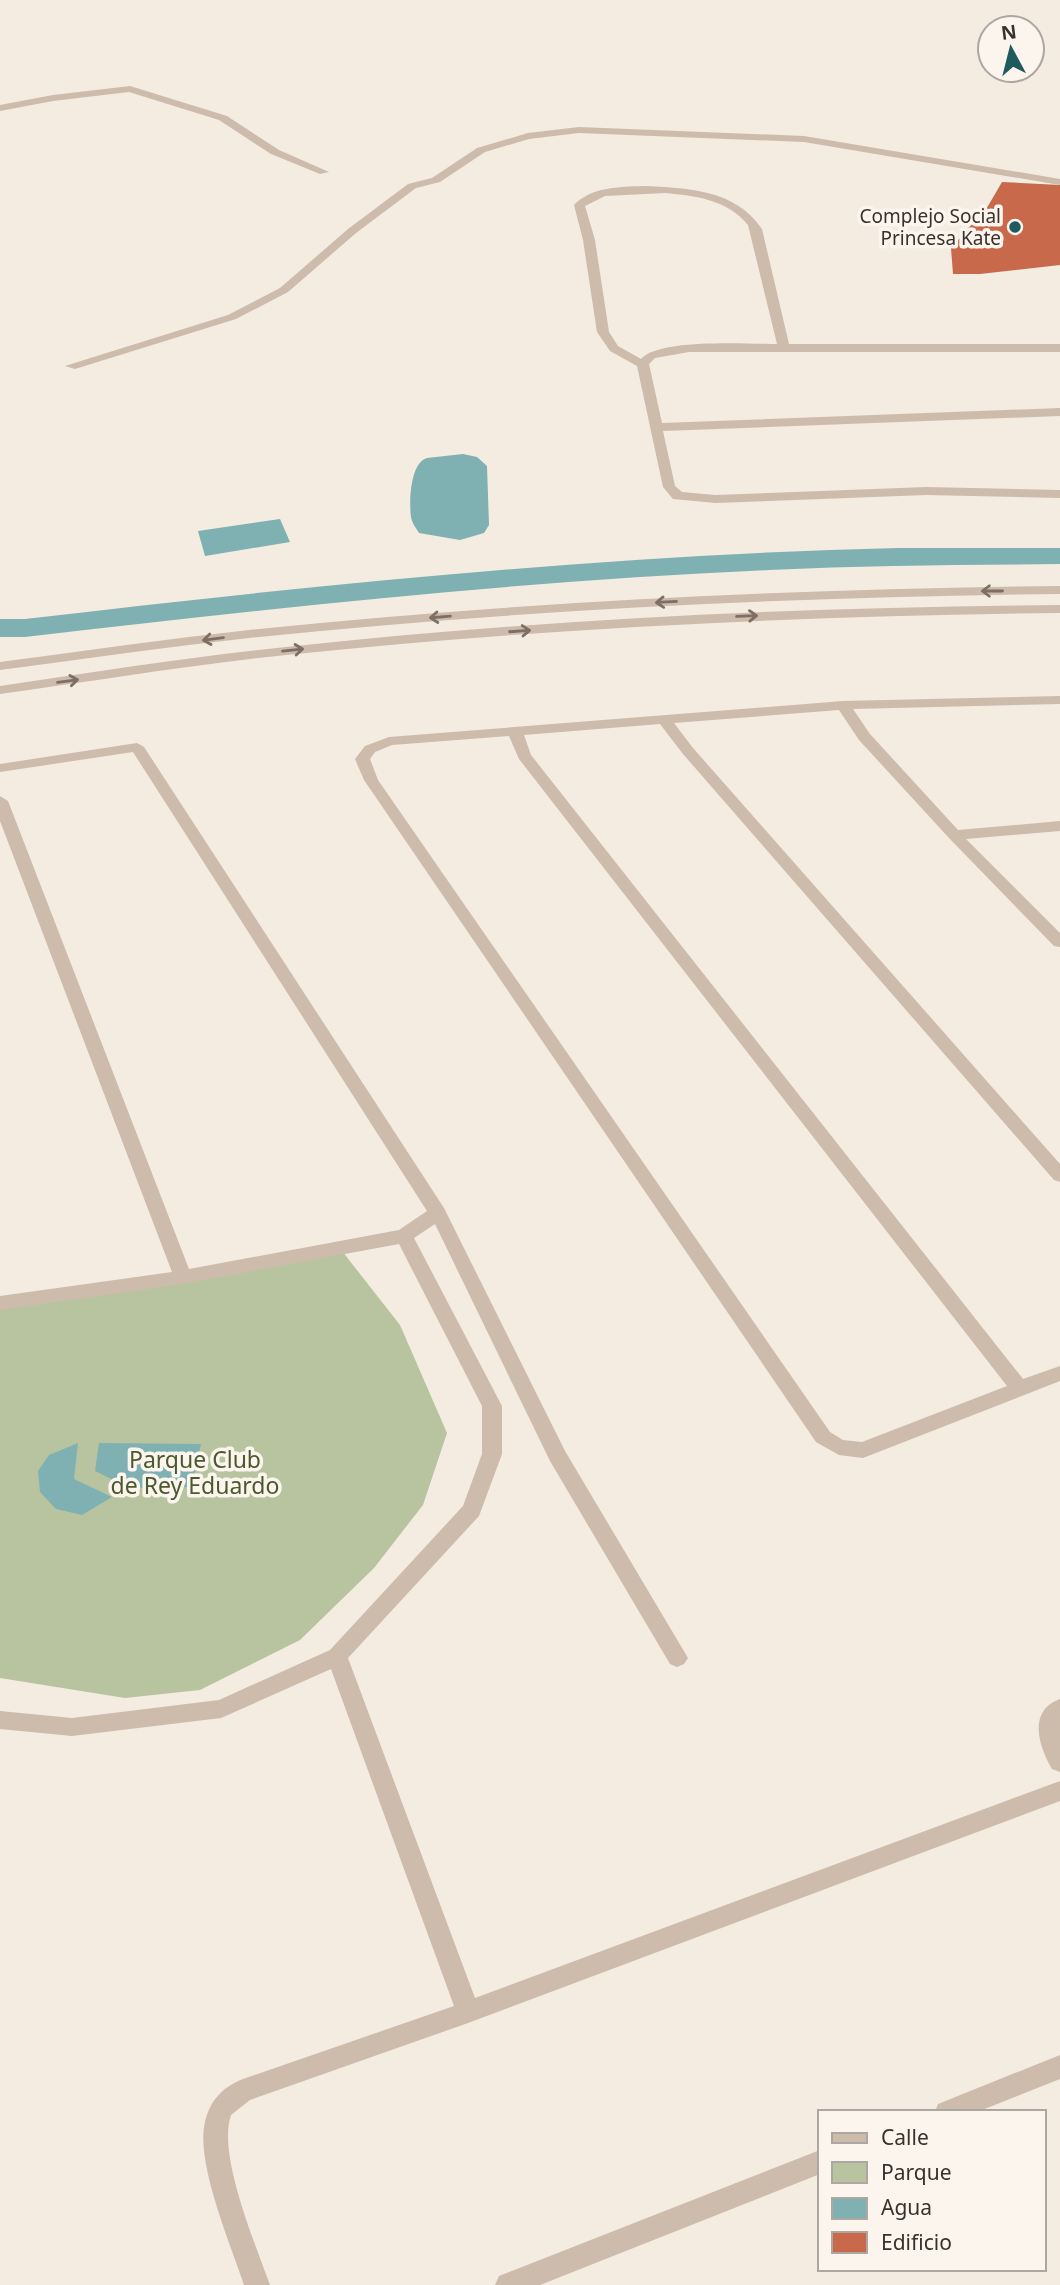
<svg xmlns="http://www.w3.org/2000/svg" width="1060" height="2285" viewBox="0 0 1060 2285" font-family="'Noto Sans',sans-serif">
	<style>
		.green { fill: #b8c4a0 }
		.water { fill: #7fb0b2 }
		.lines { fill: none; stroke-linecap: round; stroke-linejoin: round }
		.canal { fill: #7fb0b2; fill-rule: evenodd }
		.building { fill: #c8694b }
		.minor { fill: #cdbbac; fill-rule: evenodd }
		.oneway { stroke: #7d6f65 }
		.poi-dot { fill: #1f5a5e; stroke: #fbf5ee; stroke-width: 2.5 }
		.labels { text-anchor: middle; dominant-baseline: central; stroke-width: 7; stroke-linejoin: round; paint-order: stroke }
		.far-poi-label { font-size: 19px; fill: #3b302b; stroke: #fbf5ee; text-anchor: end }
		.park-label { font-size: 23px; fill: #4a5a2e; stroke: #fbf5ee }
	</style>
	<rect width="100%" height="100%" fill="#f4ebe1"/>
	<path class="green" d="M342 1251 400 1325 447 1433 423 1505 374 1568 300 1640 200 1690 125 1698 0 1678V1305Z"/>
	<path class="water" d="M463 454 477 457 487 466 489 525 484 533 460 540 419 533C416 528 412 523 411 517 409 502 410 463 427 458Z
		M280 519 290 542 205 556 198 531Z
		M78 1443 74 1479 112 1497 82 1515 56 1509 40 1492 38 1471 49 1455Z
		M99 1443 201 1444 192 1487 130 1488 95 1471Z"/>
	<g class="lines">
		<path class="canal" d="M898 548H1060V564C963 565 866 565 769 570 520 581 272 608 25 637H0V619H25C315 585 606 555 898 548Z"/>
	</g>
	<path class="building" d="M1002 182 1060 185V265L980 274H953L951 248 988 206Z"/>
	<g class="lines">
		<path class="minor" d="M130 86 227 116 279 150 329 172 320 174 271 154 219 120 129 92 53 101 0 111V105L53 95Z
			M579 127 804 136 1060 179V185L804 142 579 133 529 139 485 152 440 182 416 188 356 233 288 292 236 319 75 369 65 366 228 315 280 288 348 229 408 184 432 178 477 148 528 133Z
			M643 186C687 188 735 189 762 229L789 344H1060V352H689L655 358 649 364 662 423 1060 408V416L663 431 675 486 682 492 715 495 926 487 1060 490V498L926 495 715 503 673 499 663 487 637 366 610 351 597 332 583 240 574 205C591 187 619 187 643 186ZM665 193C695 196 727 199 748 225L777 344C749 344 659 338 641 359L618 346 609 332 595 240 585 206 605 196Z
			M1060 586V594C789 597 519 610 249 638 166 647 83 659 0 670V662C83 651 166 639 249 630 519 602 789 589 1060 586Z
			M1060 605V613C801 616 543 628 286 655 190 665 95 681 0 694V686C95 672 190 657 286 647 543 619 801 607 1060 605Z
			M1060 696V704L853 709 870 734 958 830 1060 821V831L966 839 1060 933V947L1054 946 949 838 859 740 839 710 674 723 693 748 1060 1164V1182L1054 1180 683 754 660 724 524 735 531 755 1023 1379 1060 1366V1381L863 1458 839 1455 816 1442 364 780 355 759 365 746 389 737 843 701ZM509 736 519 759 1007 1386 862 1442 843 1440 830 1432 378 780 370 759 375 752 392 745Z
			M137 743 144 747 444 1208 565 1451 688 1658 684 1664 677 1667 670 1664 550 1461 435 1224 414 1238 502 1406V1454L479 1516 348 1658 475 1998 1060 1781V1801L468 2023 250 2100 231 2115C217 2155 256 2245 270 2285H244C231 2245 195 2162 205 2122 210 2100 223 2087 243 2079L454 2006 331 1669 221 1718 72 1736 0 1729V1711L72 1718 219 1700 330 1650 463 1506 482 1454V1406L399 1244 183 1284 0 1310V1296L172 1272 0 821V796L8 801 189 1269 399 1230 427 1211 133 752 0 772V764Z
			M1060 1699V1772L1052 1769C1039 1747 1027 1711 1060 1699Z
			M1060 2055V2079L977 2112H935L938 2104Z
			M820 2150V2174L540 2285H495L499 2276Z"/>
	</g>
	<defs><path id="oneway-shaft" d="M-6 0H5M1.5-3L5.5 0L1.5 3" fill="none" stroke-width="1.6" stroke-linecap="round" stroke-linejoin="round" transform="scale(1.75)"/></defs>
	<g class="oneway">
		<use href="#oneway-shaft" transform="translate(992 591) rotate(180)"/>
		<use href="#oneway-shaft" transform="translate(666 602) rotate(177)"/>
		<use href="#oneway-shaft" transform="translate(747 616) rotate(-2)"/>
		<use href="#oneway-shaft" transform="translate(440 617) rotate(175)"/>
		<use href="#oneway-shaft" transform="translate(520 631) rotate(-4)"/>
		<use href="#oneway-shaft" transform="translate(213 639) rotate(173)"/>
		<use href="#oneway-shaft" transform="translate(293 650) rotate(-6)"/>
		<use href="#oneway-shaft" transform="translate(68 681) rotate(-8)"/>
	</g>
	<circle class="poi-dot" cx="1015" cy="227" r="7"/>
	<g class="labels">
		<g class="far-poi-label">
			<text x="1001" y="216">Complejo Social<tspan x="1001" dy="22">Princesa Kate</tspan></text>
		</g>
		<g class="park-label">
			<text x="195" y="1459">Parque Club<tspan x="195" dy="26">de Rey Eduardo</tspan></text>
		</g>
	</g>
	<rect x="818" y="2110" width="228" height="161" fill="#fbf5ee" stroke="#aea6a0" stroke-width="2"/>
	<rect x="832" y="2133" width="35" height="10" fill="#cdbbac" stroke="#aea6a0" stroke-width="2"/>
	<text x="881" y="2145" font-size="21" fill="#3b302b">Calle</text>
	<rect x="832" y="2162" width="35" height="21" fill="#b8c4a0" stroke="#aea6a0" stroke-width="2"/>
	<text x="881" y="2180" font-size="21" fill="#3b302b">Parque</text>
	<rect x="832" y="2198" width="35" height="21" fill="#7fb0b2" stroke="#aea6a0" stroke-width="2"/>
	<text x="881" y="2215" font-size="21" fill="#3b302b">Agua</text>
	<rect x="832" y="2232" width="35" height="21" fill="#c8694b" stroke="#aea6a0" stroke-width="2"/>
	<text x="881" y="2250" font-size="21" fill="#3b302b">Edificio</text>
	<g transform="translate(1011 49) rotate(353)"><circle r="33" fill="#fbf5ee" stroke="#aea6a0" stroke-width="2"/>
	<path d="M0-5L12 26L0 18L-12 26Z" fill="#1f5a5e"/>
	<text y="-10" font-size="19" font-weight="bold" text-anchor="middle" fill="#3b302b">N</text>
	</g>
</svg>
